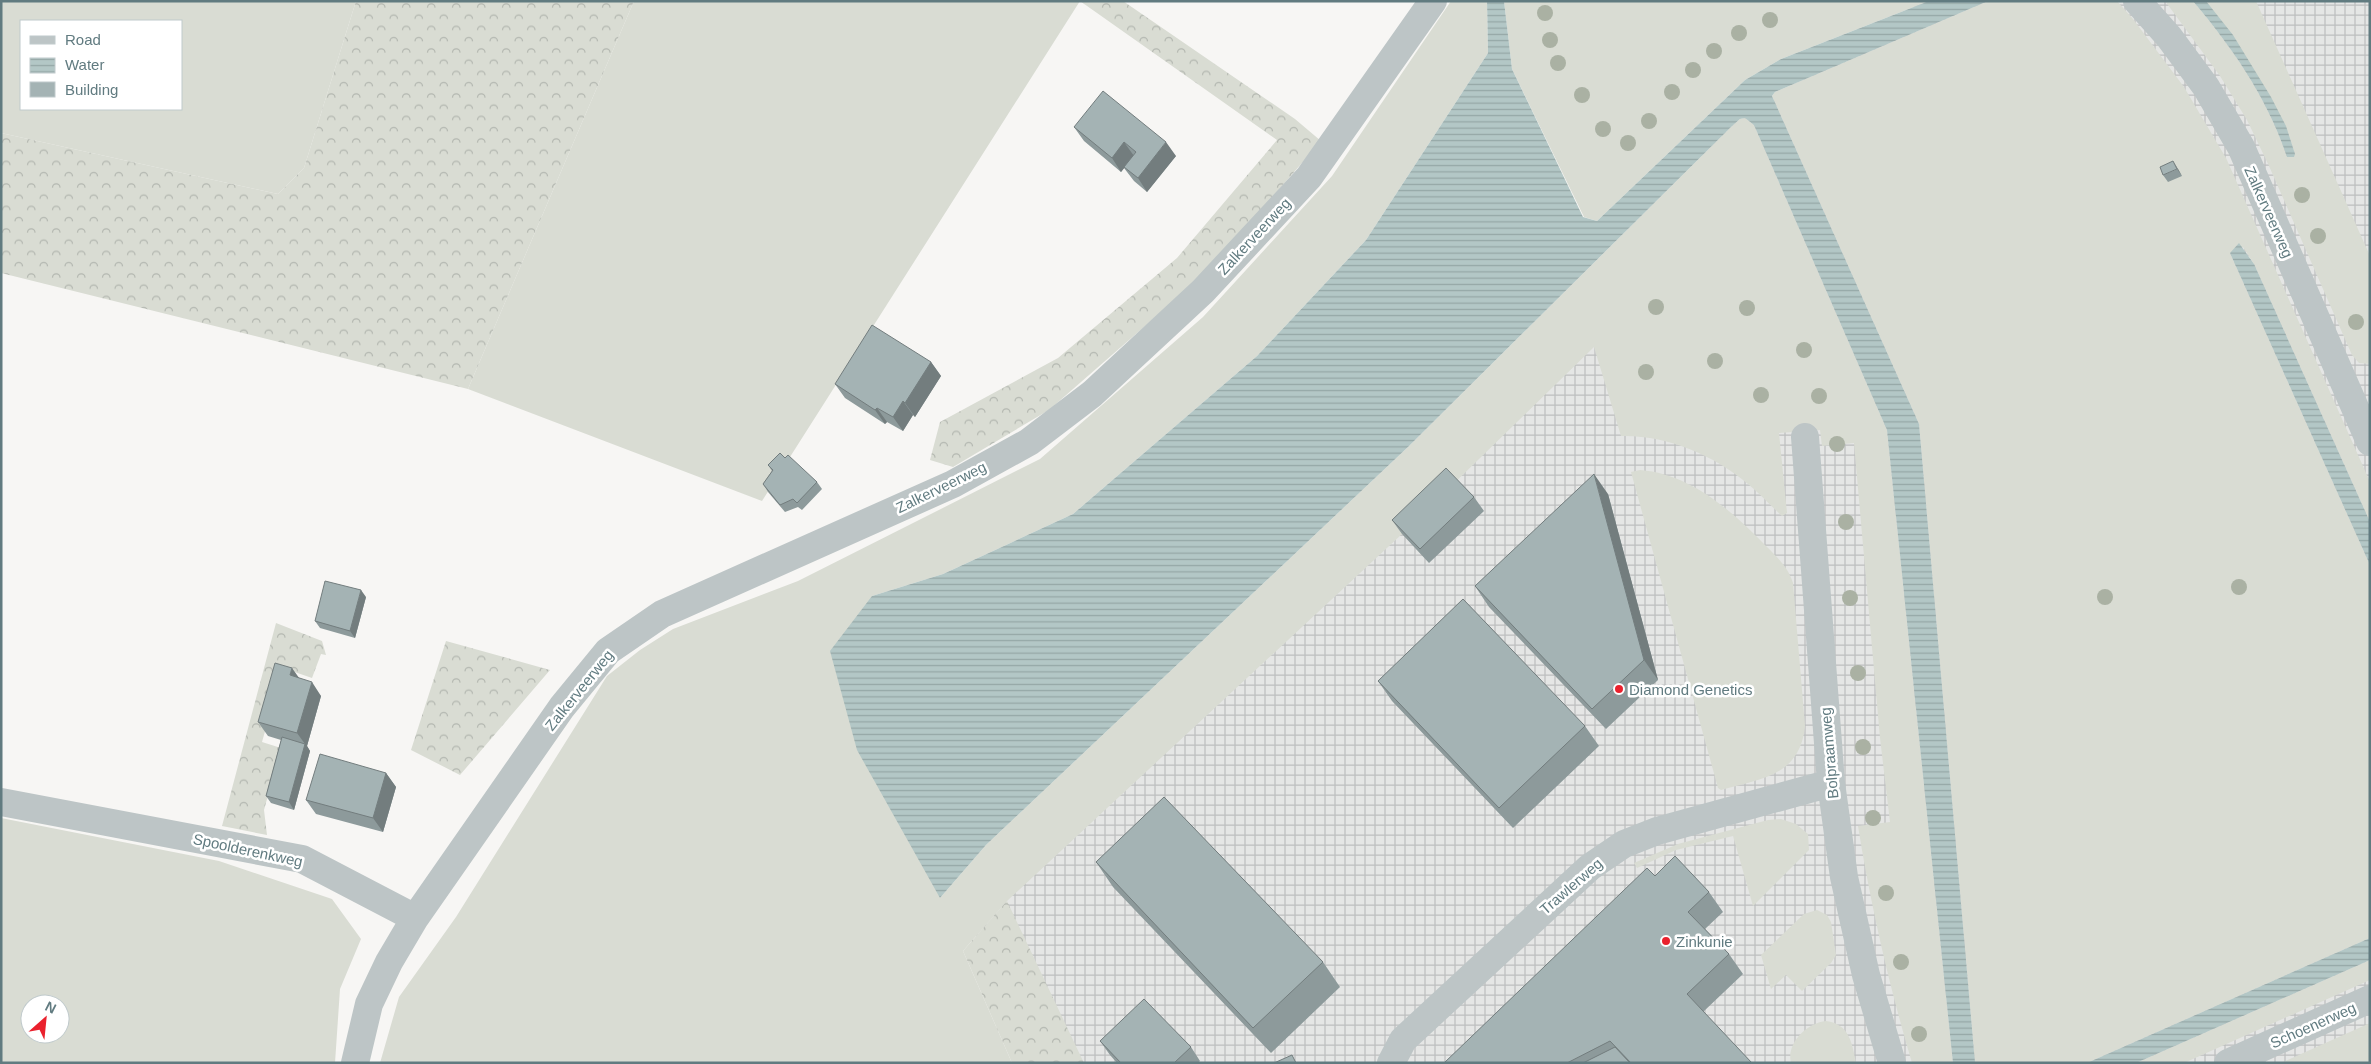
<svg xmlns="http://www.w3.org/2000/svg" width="2371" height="1064" viewBox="0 0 2371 1064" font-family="Arial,sans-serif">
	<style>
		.industrial { fill: url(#industrial-grid) }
		.grass { fill: #d9dcd3; fill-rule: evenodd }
		.forest { fill: url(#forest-crowns) }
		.water { fill: url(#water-rules) }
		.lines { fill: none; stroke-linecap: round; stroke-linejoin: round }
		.minor { stroke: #bdc5c6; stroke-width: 28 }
		.tree { fill: #aab1a3 }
		.wall { fill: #8d9a9b }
		.shaded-wall { fill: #737d7e }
		.building { fill: #a4b3b4; stroke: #737d7e }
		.poi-dot { fill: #ea212d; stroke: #fff; stroke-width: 2 }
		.labels { text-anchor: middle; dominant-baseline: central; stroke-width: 5; stroke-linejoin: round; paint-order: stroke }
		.street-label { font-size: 15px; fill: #617b80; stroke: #fff }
		.poi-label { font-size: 15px; fill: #617b80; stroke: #fff; text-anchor: start }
	</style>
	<defs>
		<pattern id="industrial-grid" width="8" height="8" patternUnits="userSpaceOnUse" patternTransform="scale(1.25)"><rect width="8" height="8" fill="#e5e6e5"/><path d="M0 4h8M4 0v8" fill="none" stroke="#bdbfbf"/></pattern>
		<pattern id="forest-crowns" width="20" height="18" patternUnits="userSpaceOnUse" patternTransform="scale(1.25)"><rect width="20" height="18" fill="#d9dcd3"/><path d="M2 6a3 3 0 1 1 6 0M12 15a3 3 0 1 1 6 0" fill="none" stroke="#b3b7b0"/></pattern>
		<pattern id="water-rules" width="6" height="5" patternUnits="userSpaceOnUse" patternTransform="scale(1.25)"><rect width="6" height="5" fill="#b3c7c6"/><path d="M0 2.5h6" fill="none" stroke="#95a7a6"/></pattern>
	</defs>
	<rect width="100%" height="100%" fill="#f7f6f4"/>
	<path class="industrial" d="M1921 1H2370V1063H1035L969 920 1730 127Z"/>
	<path class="grass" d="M1 1H356L304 168 278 194 1 133ZM21 21H181V109H21Z
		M634 1H1080L762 501 468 389Z
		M1451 1H1487L1488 53 1366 240 1257 356 1073 514 943 574 872 596 940 898 986 845 1408 447 1731 127 1740 119 1745 118 1754 125 1887 430 1953 1063H1912C1889 985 1871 907 1858 826L1890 822 1880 738 1854 443 1822 446 1820 430 1779 433 1787 513 1782 516C1771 506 1760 494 1748 484 1713 455 1668 435 1621 436L1594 347 1402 534 1007 901 963 951 1012 1063H380L399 997 456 917 607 676 640 650 673 629 798 581 1040 459 1203 317 1332 176Z
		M1504 1H1929L1781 59 1745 80 1597 221 1584 217 1512 69Z
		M1988 1H2117L2133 19 2184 87 2226 158 2370 482V522L2254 264 2243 247 2230 253 2370 565V938L2087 1063H1975L1919 424 1772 96 1775 92Z
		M2165 1H2193C2232 47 2268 99 2287 157L2295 154C2277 96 2239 51 2206 1H2256L2370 256V364L2359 363 2352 355 2269 166 2247 120 2220 76Z
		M1640 470C1691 474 1732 511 1766 546 1777 557 1788 567 1793 583L1805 726C1800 776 1761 779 1721 790L1718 788 1631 472Z
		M1 818 219 861 332 899 361 939 340 989 335 1063H1ZM30 1004H60V1034H30Z
		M1781 819 1796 824 1808 834 1809 850 1753 906 1733 836 1676 850 1637 868 1634 863 1678 844 1768 820Z
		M1817 910 1827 915 1831 922 1836 955 1831 963 1802 991 1786 975 1771 989 1761 955 1804 914Z
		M2370 960V980L2184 1063H2136Z
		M1826 1021C1849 1024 1852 1042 1856 1063H1791C1786 1043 1807 1023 1826 1021Z
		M2370 1023V1063H2281Z"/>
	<path class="forest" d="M356 1H634L468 389 1 273V133L278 194 304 168Z
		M1080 1H1123L1295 119 1321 141 1208 271 1049 410 953 467 930 460 940 422 1058 358 1177 258 1277 140Z
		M276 623 322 641 326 655 321 654 312 678 283 668 262 742 281 748 264 810 267 835 222 826Z
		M446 641 550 670 460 775 411 750Z
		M1007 901 1084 1063H1012L963 951Z"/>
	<path class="water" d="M1487 1H1504L1512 69 1583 217 1597 221 1745 80 1781 59 1929 1H1988L1775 92 1772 96 1919 424 1975 1063H1953L1887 430 1754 125 1745 118 1740 119 1731 127 1408 447 986 845 940 898 857 750 830 651 872 596 943 574 1073 514 1257 356 1366 240 1488 53Z
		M2193 1H2206L2233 35 2271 97 2286 126 2295 154 2294 157H2287C2268 99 2232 47 2193 1Z
		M2239 243 2254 264 2370 522V565L2230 253Z
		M2370 938V960L2136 1063H2087Z"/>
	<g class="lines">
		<path class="minor" d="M2137 1 2169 37 2206 87 2241 147 2370 442
			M1805 437 1831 783 1844 877 1866 975 1892 1063
			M1 802 302 859 415 918
			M355 1063 369 1004 389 962 415 918 562 707 608 651 662 614 953 484 1029 442 1092 394 1203 291 1309 177 1433 1
			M1391 1063 1403 1040 1590 867 1624 844 1657 831 1831 783
			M2228 1063 2370 999"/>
	</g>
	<g class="tree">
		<circle cx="1545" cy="13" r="8"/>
		<circle cx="1770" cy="20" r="8"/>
		<circle cx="1739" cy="33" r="8"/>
		<circle cx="1550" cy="40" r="8"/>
		<circle cx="1714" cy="51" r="8"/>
		<circle cx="1558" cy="63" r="8"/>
		<circle cx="1693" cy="70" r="8"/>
		<circle cx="1672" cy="92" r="8"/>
		<circle cx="1582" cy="95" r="8"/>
		<circle cx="1649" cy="121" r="8"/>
		<circle cx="1603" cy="129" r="8"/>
		<circle cx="1628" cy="143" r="8"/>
		<circle cx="2302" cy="195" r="8"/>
		<circle cx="2318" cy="236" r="8"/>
		<circle cx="1656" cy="307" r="8"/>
		<circle cx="1747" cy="308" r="8"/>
		<circle cx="2356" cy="322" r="8"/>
		<circle cx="1804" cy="350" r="8"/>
		<circle cx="1715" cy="361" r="8"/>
		<circle cx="1646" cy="372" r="8"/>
		<circle cx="1761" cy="395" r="8"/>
		<circle cx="1819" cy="396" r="8"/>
		<circle cx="1837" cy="444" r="8"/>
		<circle cx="1846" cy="522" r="8"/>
		<circle cx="2239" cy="587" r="8"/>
		<circle cx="2105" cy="597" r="8"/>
		<circle cx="1850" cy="598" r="8"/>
		<circle cx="1858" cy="673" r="8"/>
		<circle cx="1863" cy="747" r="8"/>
		<circle cx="1873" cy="818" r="8"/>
		<circle cx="1886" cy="893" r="8"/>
		<circle cx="1901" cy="962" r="8"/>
		<circle cx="1919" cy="1034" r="8"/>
	</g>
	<path class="wall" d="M1074 127 1176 156 1147 192 1134 181 1124 168 1121 172 1084 141Z
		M2178 169 2182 176 2168 182 2163 175Z
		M931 362 941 376 915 417 913 415 903 431 887 422 885 424 845 398 835 384Z
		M785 458 817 482 822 489 802 510 798 507 785 512 768 492 763 484 772 471 768 465Z
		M1608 494 1658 680 1606 729 1489 607 1475 586Z
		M1474 497 1484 511 1429 563 1402 534 1392 520Z
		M366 597 355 638 320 628 315 621Z
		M300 678 321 696 307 746 310 751 294 810 271 803 266 796 281 740 268 736 258 722Z
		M1378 681 1585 726 1599 746 1513 828 1392 701Z
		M386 773 396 787 383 832 316 814 306 800Z
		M1096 862 1323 962 1340 987 1271 1053 1113 887Z
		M1709 892 1723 912 1705 929 1729 954 1743 974 1703 1012 1752 1063H1444Z
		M1100 1041 1191 1047 1200 1061 1198 1063H1117L1110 1055Z"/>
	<path class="shaded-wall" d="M1124 142 1134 156 1121 172 1112 158Z
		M1166 142 1176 156 1147 192 1138 178Z
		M2173 161 2178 169 2182 176 2177 169Z
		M931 362 941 376 915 417 905 403Z
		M903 401 913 415 903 431 893 417Z
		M877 408 887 422 885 424 875 410Z
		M1594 474 1608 494 1658 680 1644 660Z
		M361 590 366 597 355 638 350 631Z
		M292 668 302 682 290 675Z
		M312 682 321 696 307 746 310 751 294 810 289 802 305 744 297 733Z
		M386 773 396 787 383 832 373 818Z"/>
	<path class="building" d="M1103 91 1166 142 1138 178 1124 167 1136 152 1124 142 1112 158 1074 127Z
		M2173 161 2177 169 2163 175 2160 167Z
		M872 325 931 362 905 403 903 401 893 417 877 408 875 410 835 384Z
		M780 453 785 458 788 455 817 482 797 503 793 499 780 505 763 484 773 470 768 465Z
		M1446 468 1474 497 1420 549 1392 520Z
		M1594 474 1644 660 1592 709 1475 586Z
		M325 581 361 590 350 631 315 621Z
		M1463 599 1585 726 1499 808 1378 681Z
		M275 663 292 668 290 675 312 682 297 733 258 722Z
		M282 737 305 744 289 802 266 796Z
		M320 754 386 773 373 818 306 800Z
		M1164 797 1323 962 1253 1028 1096 862Z
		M1675 856 1709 892 1688 912 1729 954 1687 994 1752 1063H1631L1610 1041 1567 1063H1444L1647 868 1655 876Z
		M1144 999 1191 1047 1174 1063H1121L1100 1041Z
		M1615 1047 1630 1063H1583Z
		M1292 1055 1296 1063H1274Z"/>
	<g class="poi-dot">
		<circle cx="1619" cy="689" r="5"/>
		<circle cx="1666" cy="941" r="5"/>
	</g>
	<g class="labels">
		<g class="street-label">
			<text transform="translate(2269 212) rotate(66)">Zalkerveerweg</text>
			<text transform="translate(1254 236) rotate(-47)">Zalkerveerweg</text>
			<text transform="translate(941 487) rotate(-26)">Zalkerveerweg</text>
			<text transform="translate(579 690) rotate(-51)">Zalkerveerweg</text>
			<text transform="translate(1829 753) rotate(-95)">Bolpraamweg</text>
			<text transform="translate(248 850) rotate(12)">Spoolderenkweg</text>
			<text transform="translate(1571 886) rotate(-41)">Trawlerweg</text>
			<text transform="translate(2313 1025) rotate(-24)">Schoenerweg</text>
		</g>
		<g class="poi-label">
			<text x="1629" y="689">Diamond Genetics</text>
			<text x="1676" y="941">Zinkunie</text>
		</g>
	</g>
	<rect width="2371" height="1064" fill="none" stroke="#617b80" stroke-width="5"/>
	<rect x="20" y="20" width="162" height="90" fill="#ffffff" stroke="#c0cacc"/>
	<rect x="30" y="36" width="25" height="8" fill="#bdc5c6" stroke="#c0cacc"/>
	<text x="65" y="45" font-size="15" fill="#617b80">Road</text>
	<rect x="30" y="58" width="25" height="15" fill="url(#water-rules)" stroke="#c0cacc"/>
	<text x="65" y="70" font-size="15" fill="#617b80">Water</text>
	<rect x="30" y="82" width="25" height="15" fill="#a4b3b4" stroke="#c0cacc"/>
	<text x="65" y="95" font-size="15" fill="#617b80">Building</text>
	<g transform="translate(45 1019) rotate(27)"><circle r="24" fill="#ffffff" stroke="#c0cacc"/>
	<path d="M0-4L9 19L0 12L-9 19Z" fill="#ea212d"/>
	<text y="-8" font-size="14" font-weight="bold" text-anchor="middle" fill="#617b80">N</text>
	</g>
</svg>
